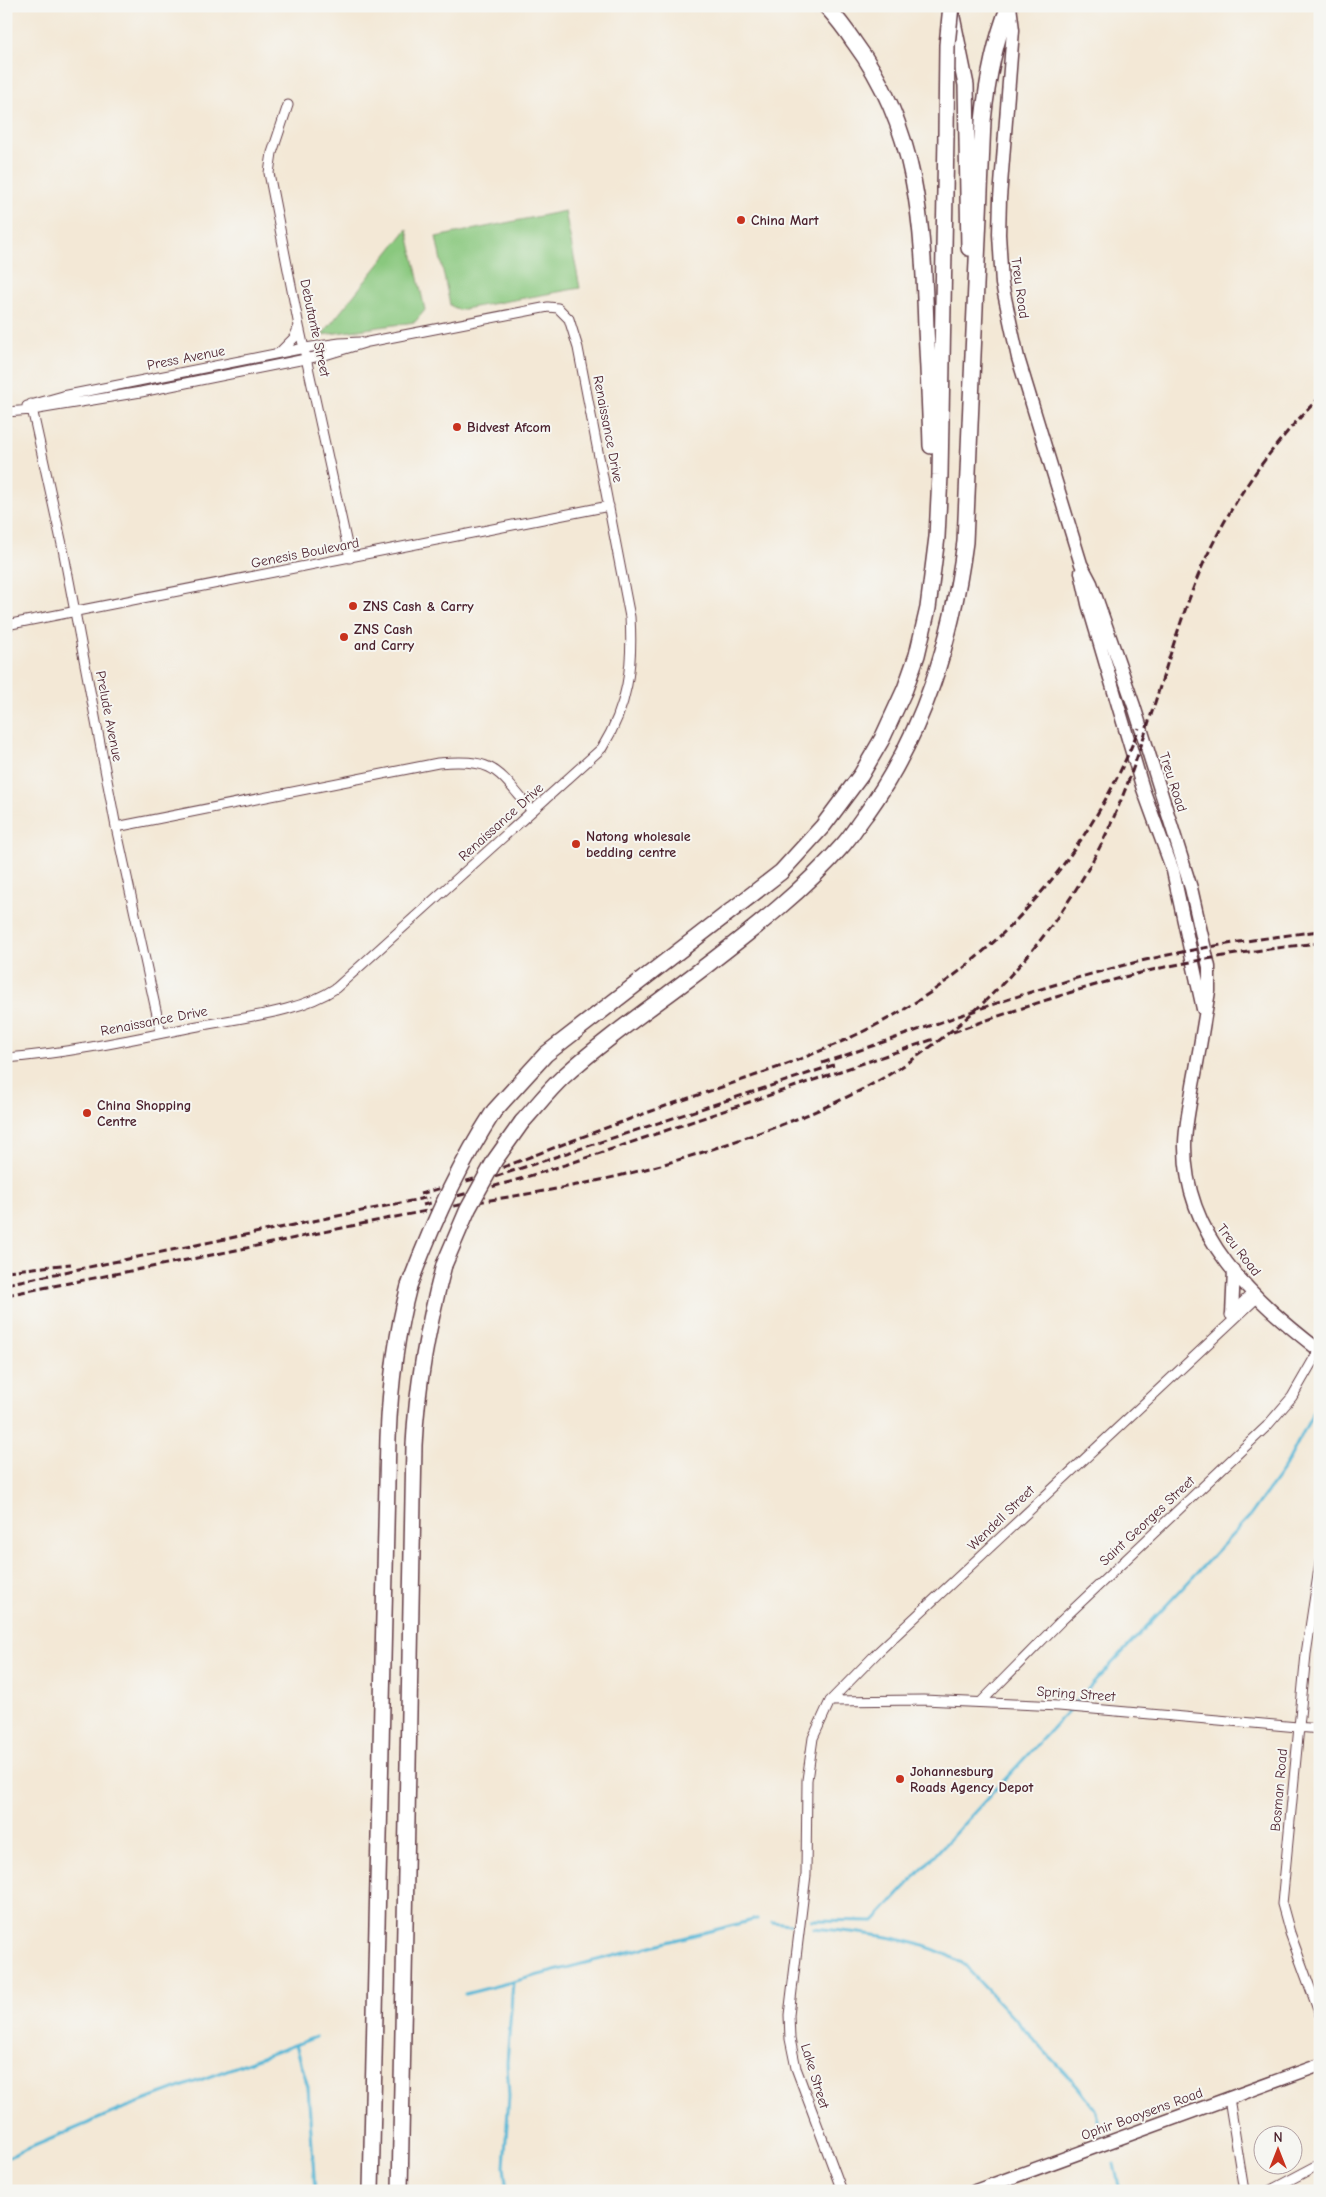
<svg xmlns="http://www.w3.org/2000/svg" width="1326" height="2197" viewBox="0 0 1326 2197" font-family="'Comic Neue',sans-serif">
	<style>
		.green { fill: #89c87e; stroke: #6a7454 }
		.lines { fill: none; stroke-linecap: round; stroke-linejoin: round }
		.stream { stroke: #59b8d7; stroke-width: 3 }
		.street-casing { stroke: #633d45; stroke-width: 11 }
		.secondary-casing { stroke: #633d45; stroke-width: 15 }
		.highway-casing { stroke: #633d45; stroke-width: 18 }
		.street { stroke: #fff; stroke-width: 9 }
		.secondary { stroke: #fff; stroke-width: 12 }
		.highway { stroke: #fff; stroke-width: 15 }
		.rail { stroke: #4a1f2b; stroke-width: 3; stroke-dasharray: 8 4; stroke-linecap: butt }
		.highway-bridge-casing { stroke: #633d45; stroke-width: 18; stroke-linecap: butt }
		.highway-bridge { stroke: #fff; stroke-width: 15 }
		.poi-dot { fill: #c8321e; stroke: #f6f6f2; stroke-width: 2 }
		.labels { text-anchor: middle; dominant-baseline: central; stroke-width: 4; stroke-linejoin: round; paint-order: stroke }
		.poi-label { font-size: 14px; font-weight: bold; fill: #4a1f2b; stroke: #f6f6f2; text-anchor: start }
		.street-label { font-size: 14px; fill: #4a1f2b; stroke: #f6f6f2 }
	</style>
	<rect width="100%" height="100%" fill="#f6f6f2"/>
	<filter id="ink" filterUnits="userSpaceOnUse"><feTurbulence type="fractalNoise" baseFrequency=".02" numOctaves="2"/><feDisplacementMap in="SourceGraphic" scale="10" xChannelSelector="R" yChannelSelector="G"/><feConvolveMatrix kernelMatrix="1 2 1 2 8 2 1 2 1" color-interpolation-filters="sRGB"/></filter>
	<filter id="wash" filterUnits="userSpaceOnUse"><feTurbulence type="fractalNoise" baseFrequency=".0096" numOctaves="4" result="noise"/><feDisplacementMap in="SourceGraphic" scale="20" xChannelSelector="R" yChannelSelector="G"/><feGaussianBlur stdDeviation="1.12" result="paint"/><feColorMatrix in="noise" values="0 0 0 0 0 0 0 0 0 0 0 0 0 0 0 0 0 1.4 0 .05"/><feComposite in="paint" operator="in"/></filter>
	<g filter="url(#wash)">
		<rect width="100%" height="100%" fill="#f3e8d6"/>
		<path class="green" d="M565 211 580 288 458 310 450 305 436 237Z
			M407 229 425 310 415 322 322 335Z"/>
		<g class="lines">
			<path class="stream" d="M1073 1705 1250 1516 1285 1467 1320 1400
				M812 1920 874 1921 1069 1710
				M772 1922 790 1924
				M814 1928C865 1934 917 1936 962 1963L1077 2086 1095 2109 1102 2133
				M465 1994 757 1919
				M296 2045 308 2087 315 2191
				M6 2158 119 2110 316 2037
				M1114 2163 1120 2191
				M507 2191 504 2167 509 2096 507 2063 513 1982"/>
		</g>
	</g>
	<g filter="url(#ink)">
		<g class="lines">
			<defs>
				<path id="street" d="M288 105 272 153 269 173 299 326 350 558
					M279 353 294 338 299 326
					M31 404 63 549 116 827 161 1033
					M27 406 63 396 305 348 340 343 360 342
					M6 412 32 410 141 392 325 355 368 342 548 307 558 308 569 319 578 348 630 617C633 666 628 706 602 748L336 988C299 1013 242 1017 198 1026 134 1039 71 1053 6 1058
					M6 625 609 506
					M116 827 438 763C496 758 497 770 532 811
					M1230 1315 1253 1292
					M1320 1562 1306 1654 1282 1904 1290 1933 1320 2015
					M830 1701 923 1700 1059 1706 1320 1729
					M981 1702 1061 1621 1267 1426 1292 1397 1319 1350
					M1229 2098 1244 2191
					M842 2191 796 2068 790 2039 789 2015 806 1875 807 1780 813 1738 830 1701 879 1651 1258 1297
					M1269 2191 1320 2164"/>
				<path id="secondary" d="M1010 6 1013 30 1000 198 999 234 1002 284 1018 358 1081 564 1091 583 1134 706 1191 888 1209 967V991C1204 1022 1199 1054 1193 1085 1190 1105 1185 1126 1185 1145 1184 1237 1253 1299 1320 1351
					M1081 572 1088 604 1126 732 1143 789 1173 871 1203 1009
					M1232 1314 1234 1270
					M975 2191 1320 2065"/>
				<path id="highway" d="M826 6C836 17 846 30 854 42 918 128 923 225 926 328 928 367 930 407 931 446
					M951 12 966 85 969 248
					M494 1111 546 1054 781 872 823 826 861 775 882 739 905 689 917 655 928 608 937 537 940 475 946 135
					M522 1122C536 1107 548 1091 563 1077 608 1036 659 1002 707 965 755 928 804 890 843 845 852 835 858 824 866 814 924 733 952 640 965 542L983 121C987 82 994 43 1009 6
					M371 2191 388 1438C390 1386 396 1335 409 1286
					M400 2191 414 1445C417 1384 428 1325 444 1265"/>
			</defs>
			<use href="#street" class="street-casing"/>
			<use href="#secondary" class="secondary-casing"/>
			<use href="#highway" class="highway-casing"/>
			<use href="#street" class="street"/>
			<use href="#secondary" class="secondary"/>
			<use href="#highway" class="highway"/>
			<path class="rail" d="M953 1032C1024 1007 1096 982 1170 966 1220 956 1269 948 1320 943
				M822 1063C924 1029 1025 990 1129 964 1192 948 1256 939 1320 931
				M480 1176C541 1153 601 1129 663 1107 729 1084 796 1064 858 1034 987 973 1088 860 1139 728
				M473 1184 834 1065
				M420 1194 481 1177
				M423 1205 510 1182 571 1163 934 1039
				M6 1271 71 1264
				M6 1284 430 1197
				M6 1295C95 1278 183 1261 271 1243 320 1233 368 1222 416 1213 476 1201 537 1194 596 1181 648 1170 697 1155 747 1137 788 1123 829 1107 867 1087 959 1038 1037 959 1088 869 1140 778 1159 673 1198 576 1226 509 1268 448 1320 397"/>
			<defs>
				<path id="highway-bridge" d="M946 135 947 45 951 6
					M444 1265 468 1209 495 1160 522 1122
					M409 1286C432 1224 458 1167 494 1111"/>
			</defs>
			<use href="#highway-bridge" class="highway-bridge-casing"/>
			<use href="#highway-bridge" class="highway-bridge"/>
		</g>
	</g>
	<g class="poi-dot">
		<circle cx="741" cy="220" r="5"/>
		<circle cx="457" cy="427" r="5"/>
		<circle cx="353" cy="606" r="5"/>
		<circle cx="344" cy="637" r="5"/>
		<circle cx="576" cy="844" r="5"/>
		<circle cx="87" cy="1113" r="5"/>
		<circle cx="900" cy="1779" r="5"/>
	</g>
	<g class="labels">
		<g class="poi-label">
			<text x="751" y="220">China Mart</text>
			<text x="467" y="427">Bidvest Afcom</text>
			<text x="363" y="606">ZNS Cash &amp; Carry</text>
			<text x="354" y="629">ZNS Cash<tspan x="354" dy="16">and Carry</tspan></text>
			<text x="586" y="836">Natong wholesale<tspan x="586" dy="16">bedding centre</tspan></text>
			<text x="97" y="1105">China Shopping<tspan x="97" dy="16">Centre</tspan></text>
			<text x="910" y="1771">Johannesburg<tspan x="910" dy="16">Roads Agency Depot</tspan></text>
		</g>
		<g class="street-label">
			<text transform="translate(1020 288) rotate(82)">Treu Road</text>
			<text transform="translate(315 328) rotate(78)">Debutante Street</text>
			<text transform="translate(186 358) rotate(-11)">Press Avenue</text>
			<text transform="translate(608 429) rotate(79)">Renaissance Drive</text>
			<text transform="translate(305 553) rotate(-11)">Genesis Boulevard</text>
			<text transform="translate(109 716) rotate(79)">Prelude Avenue</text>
			<text transform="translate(1173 782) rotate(72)">Treu Road</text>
			<text transform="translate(501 822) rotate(-42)">Renaissance Drive</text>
			<text transform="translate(154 1021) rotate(-11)">Renaissance Drive</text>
			<text transform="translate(1239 1250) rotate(52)">Treu Road</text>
			<text transform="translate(1001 1518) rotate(-44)">Wendell Street</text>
			<text transform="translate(1147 1521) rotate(-43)">Saint Georges Street</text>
			<text transform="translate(1076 1694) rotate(4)">Spring Street</text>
			<text transform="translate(1279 1790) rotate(-85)">Bosman Road</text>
			<text transform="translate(815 2076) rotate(73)">Lake Street</text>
			<text transform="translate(1142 2114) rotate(-20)">Ophir Booysens Road</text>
		</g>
	</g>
	<rect width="1326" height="2197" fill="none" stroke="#f6f6f2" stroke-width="25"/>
	<g transform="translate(1278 2150)"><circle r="24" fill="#f6f6f2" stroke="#b1a0a2"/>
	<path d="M0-4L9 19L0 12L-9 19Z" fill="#c8321e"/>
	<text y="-8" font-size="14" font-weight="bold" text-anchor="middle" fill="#4a1f2b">N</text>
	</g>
</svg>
